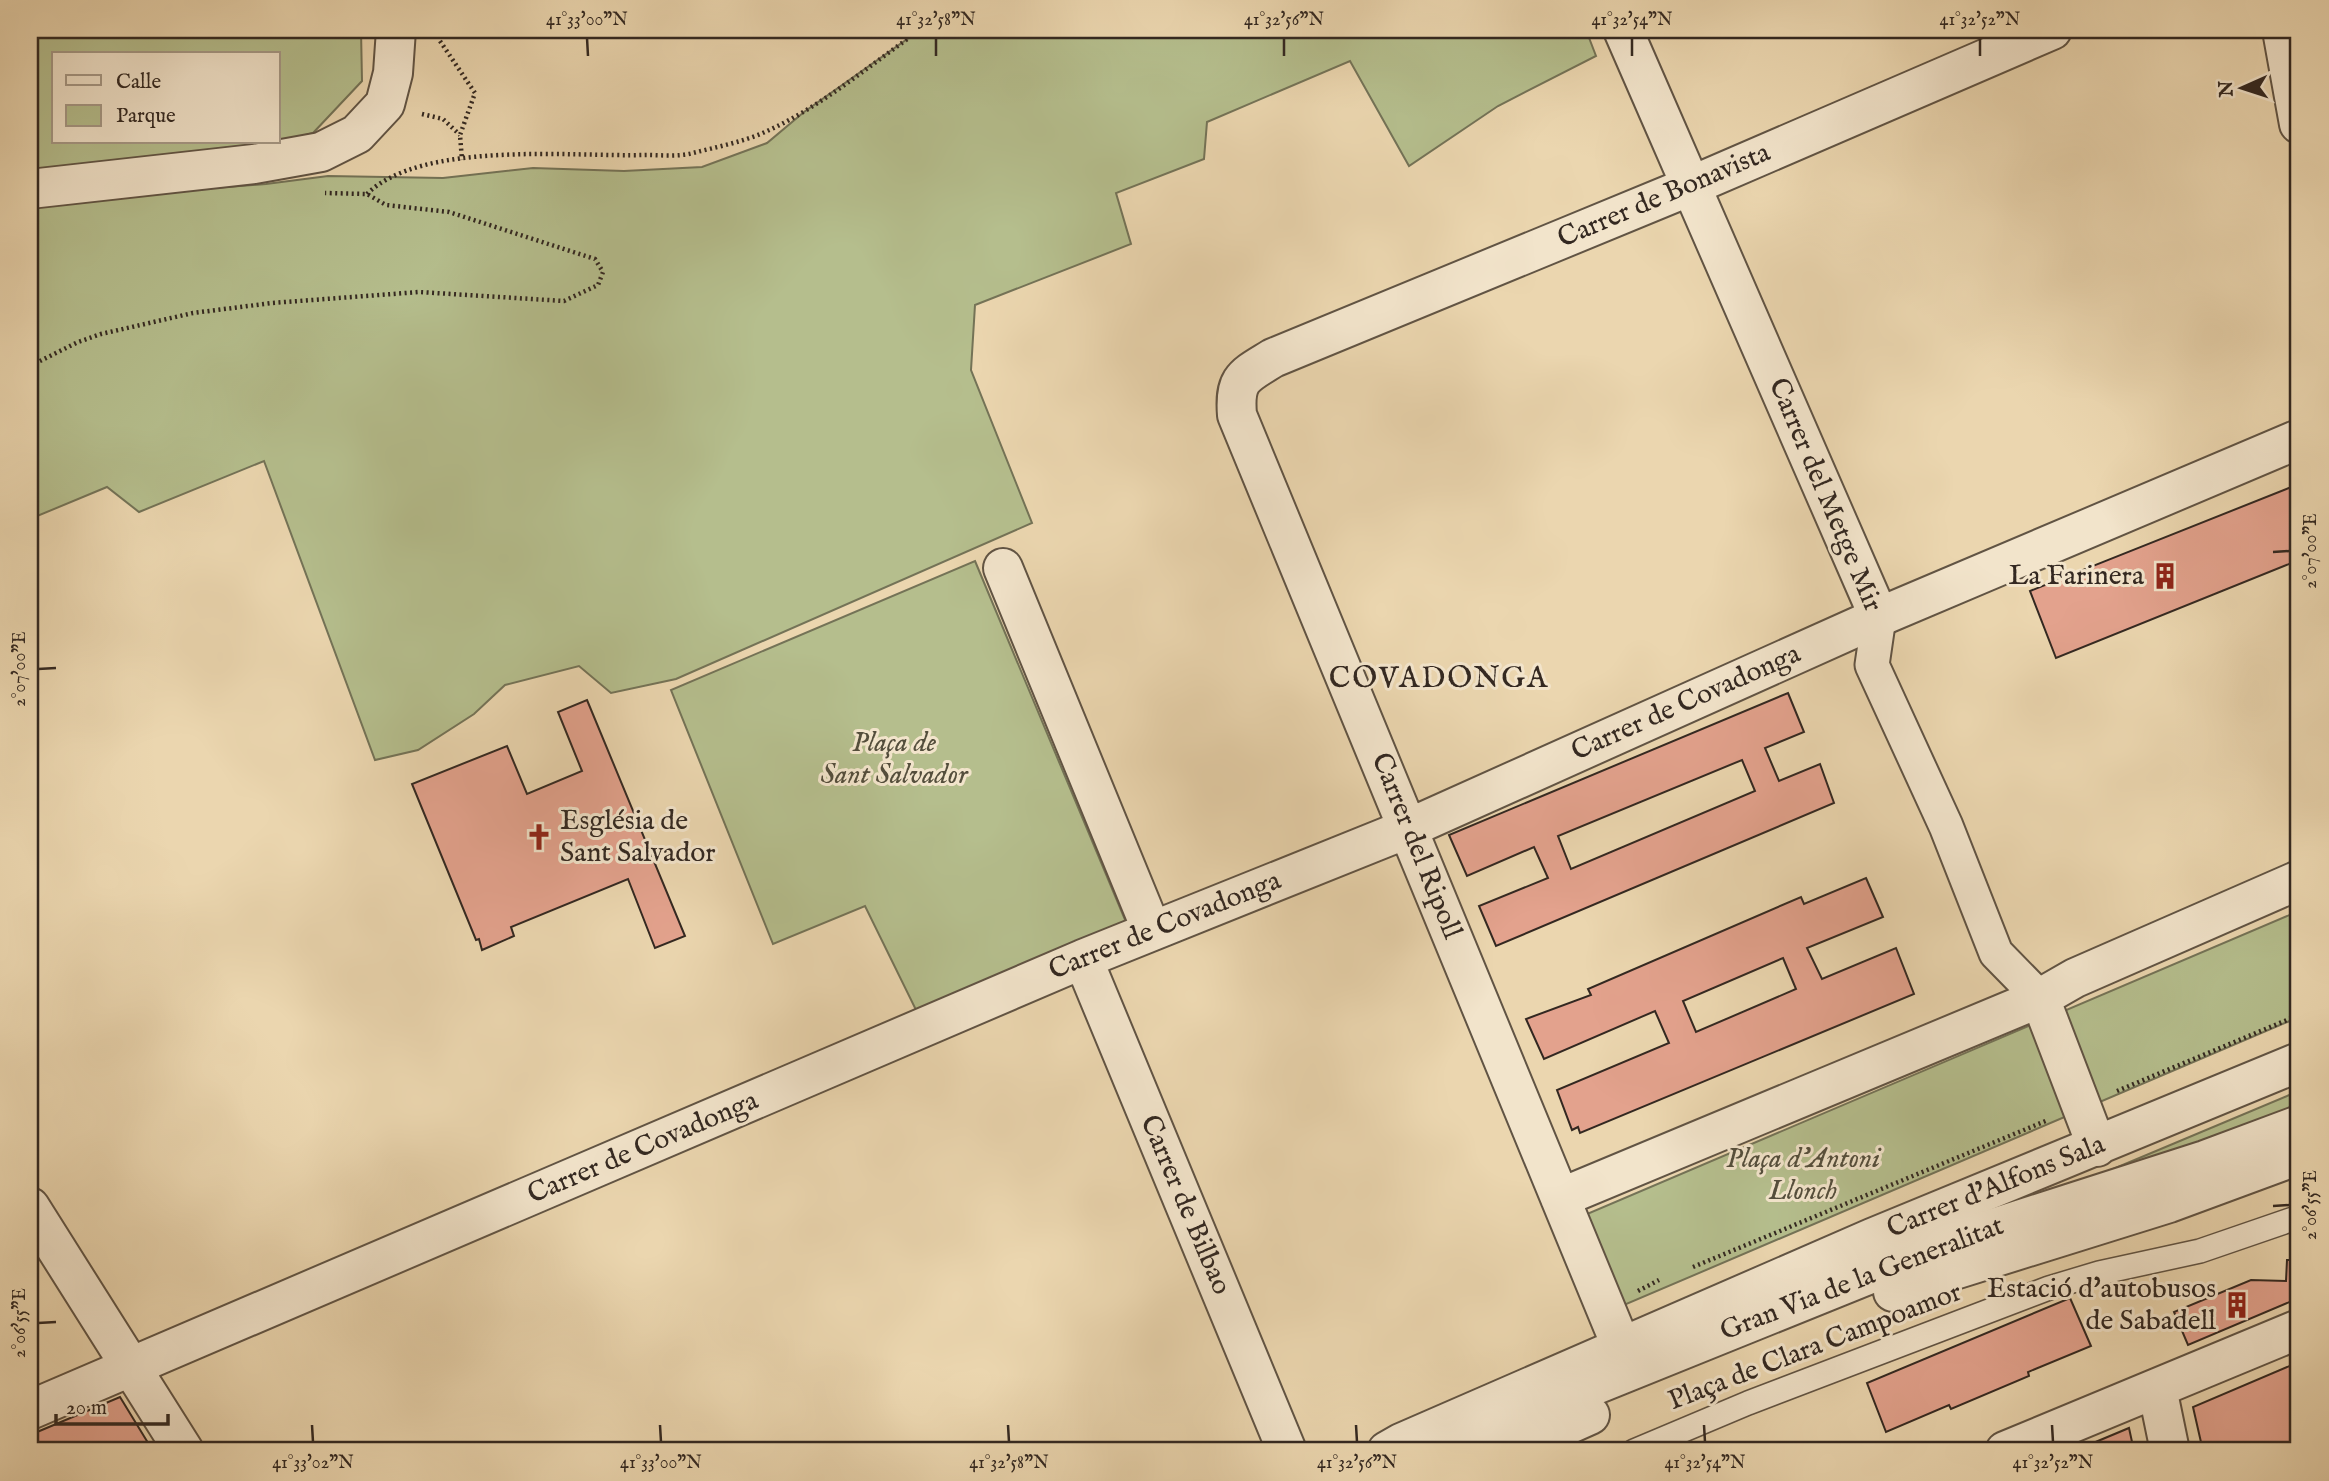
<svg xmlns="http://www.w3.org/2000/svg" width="2329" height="1481" viewBox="0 0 2329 1481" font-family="'IM FELL English',serif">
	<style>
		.green { fill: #b5be8d; stroke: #747357; stroke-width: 2 }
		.building { fill: #e3a28d; stroke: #332821; stroke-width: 2; fill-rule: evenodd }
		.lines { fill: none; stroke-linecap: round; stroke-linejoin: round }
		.service-casing { stroke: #615444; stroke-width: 26 }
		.pedestrian-casing { stroke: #615444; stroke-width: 37 }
		.minor-casing { stroke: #615444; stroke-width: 42 }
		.tertiary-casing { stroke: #615444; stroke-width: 42 }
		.path { stroke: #332821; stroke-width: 4.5; stroke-dasharray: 2 3.5; stroke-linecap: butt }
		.service { stroke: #f2e4cb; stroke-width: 23 }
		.pedestrian { stroke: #f2e4cb; stroke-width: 33 }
		.minor { stroke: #f2e4cb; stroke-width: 38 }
		.tertiary { stroke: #f2e4cb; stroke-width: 38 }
		.ticks { fill: none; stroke: #332821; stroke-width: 2.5 }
		.labels { text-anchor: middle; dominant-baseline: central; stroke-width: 6; stroke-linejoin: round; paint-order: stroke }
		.street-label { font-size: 28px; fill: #332821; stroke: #f2e4cb }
		.poi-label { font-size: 28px; fill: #332821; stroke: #f2e4cb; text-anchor: end }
		.park-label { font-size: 28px; font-style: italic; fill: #544e3c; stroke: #f2e4cb }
		.neighbourhood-label { font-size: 30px; letter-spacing: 2px; fill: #332821; stroke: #f2e4cb }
		.neatline { fill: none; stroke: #332821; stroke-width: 2.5 }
		.ticks-label { font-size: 18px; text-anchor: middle; fill: #332821 }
	</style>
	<rect width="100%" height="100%" fill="#ebd6af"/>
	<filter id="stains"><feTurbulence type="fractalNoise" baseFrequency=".00286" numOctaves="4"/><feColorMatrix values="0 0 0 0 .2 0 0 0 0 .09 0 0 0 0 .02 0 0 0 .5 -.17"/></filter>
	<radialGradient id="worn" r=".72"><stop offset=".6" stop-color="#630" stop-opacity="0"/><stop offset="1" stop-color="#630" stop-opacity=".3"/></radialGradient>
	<path class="green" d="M30 30H361L362 81 313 133 278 142V54H54V142H278L30 170Z
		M920 30H1586L1596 56 1498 106 1409 166 1350 61 1207 122 1204 159 1116 193 1131 244 975 305 971 370 1032 523 676 679 611 693 579 666 505 685 474 714 418 750 375 760 264 461 139 512 107 487 30 519V202L266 184 328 176 443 178 533 168 624 171 702 167 767 143 804 112Z
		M975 561 1126 922 917 1012 865 906 773 944 671 690Z
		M2299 911V1017L1617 1308 1580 1217Z
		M2299 1091V1111L2094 1177Z"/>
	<path class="building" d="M2299 484V560L2056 658 2030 591Z
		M1788 693 1804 732 1765 748 1779 781 1820 764 1834 803 1496 946 1479 906 1548 878 1534 847 1467 876 1449 835ZM1742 760 1755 791 1571 869 1558 836Z
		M587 700 685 936 655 948 628 879 511 927 514 936 482 950 479 939 476 940 412 784 507 746 527 794 582 771 558 712Z
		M1866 878 1883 917 1807 948 1822 979 1896 948 1914 994 1580 1133 1578 1127 1572 1130 1557 1090 1669 1043 1655 1011 1544 1059 1526 1019 1591 995 1588 989 1801 897 1804 904ZM1783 958 1796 989 1696 1032 1683 1001Z
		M2287 1260H2299V1298L2188 1345 2174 1312 2251 1280 2286 1281Z
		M2070 1298 2091 1346 2028 1372 2029 1376 1951 1409 1949 1405 1886 1432 1867 1383Z
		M2299 1362V1451H2203L2193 1407Z
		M120 1397 153 1451H30V1435Z
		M2129 1428 2134 1451H2074Z"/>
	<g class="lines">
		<defs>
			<path id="service" d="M1634 1451 1748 1403 2049 1288 2099 1273 2200 1251 2299 1217"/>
			<path id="pedestrian" d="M1879 617 1872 665 1946 826 1996 953 2040 998"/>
			<path id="minor" d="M1623 30 1879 617
				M2282 30 2299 124
				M30 189 254 164 321 152 357 134 385 104 393 73 396 30
				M1003 568 1152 931
				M1083 959 1287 1451
				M2040 998 2097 1147
				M1560 1198 2040 998 2075 978 2299 880
				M30 1207 184 1451
				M1622 1348 1237 415C1234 378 1244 376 1273 358L1693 185 2052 30
				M2157 1388 2170 1451
				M30 1410 1083 959 1409 828 1879 617 2299 439
				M1387 1451 1401 1443 1872 1238 2299 1062
				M2005 1451 2299 1329"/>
			<path id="tertiary" d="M1893 1292 1935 1276 2169 1203 2299 1155
				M1432 1451 1947 1243 2205 1160 2299 1125
				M1509 1451 1590 1415"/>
		</defs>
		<use href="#service" class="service-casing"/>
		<use href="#pedestrian" class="pedestrian-casing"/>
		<use href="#minor" class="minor-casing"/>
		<use href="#tertiary" class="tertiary-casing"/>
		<path class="path" d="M440 30V41L475 93 460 135 462 160
			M422 114 443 119 460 135
			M367 194C422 140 572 157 645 155 661 155 678 157 693 153 716 147 743 142 765 132 821 107 870 65 920 30
			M30 366 78 342 101 334 193 313 272 303 419 292 564 301 598 285 603 272 595 259 449 212 386 205 367 194 325 193
			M2117 1091 2299 1015
			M1693 1267 2048 1120
			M1638 1291 1659 1280"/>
		<use href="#service" class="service"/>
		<use href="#pedestrian" class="pedestrian"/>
		<use href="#minor" class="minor"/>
		<use href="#tertiary" class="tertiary"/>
	</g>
	<path class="ticks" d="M587 38 588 56M936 38V56M1284 38V56M1632 38V56M1980 38V56M2273 552 2290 551M38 669 56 668M2273 1206 2290 1205M38 1323 56 1322M312 1425 313 1442M660 1425 661 1442M1008 1425 1009 1442M1356 1425 1357 1442M1704 1425 1705 1442M2052 1425 2053 1442"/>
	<defs>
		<symbol id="building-bare" viewBox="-9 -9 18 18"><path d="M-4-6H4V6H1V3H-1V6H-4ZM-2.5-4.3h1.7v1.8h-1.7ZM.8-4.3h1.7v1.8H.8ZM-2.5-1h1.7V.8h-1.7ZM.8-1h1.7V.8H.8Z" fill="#8f2418" stroke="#f2e4cb" stroke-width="2.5" paint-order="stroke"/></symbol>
		<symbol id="church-bare" viewBox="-9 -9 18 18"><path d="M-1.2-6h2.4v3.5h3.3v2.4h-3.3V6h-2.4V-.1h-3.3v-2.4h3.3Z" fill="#8f2418" stroke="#f2e4cb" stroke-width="2.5" paint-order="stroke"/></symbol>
	</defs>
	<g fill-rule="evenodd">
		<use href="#building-bare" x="2146" y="557" width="38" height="38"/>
		<use href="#church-bare" x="520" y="818" width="38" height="38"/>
		<use href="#building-bare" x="2218" y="1286" width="38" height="38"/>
	</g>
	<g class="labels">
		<g class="street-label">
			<text transform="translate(1664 196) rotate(-23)">Carrer de Bonavista</text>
			<text transform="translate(1825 495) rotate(67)">Carrer del Metge Mir</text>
			<text transform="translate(1686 703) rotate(-24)">Carrer de Covadonga</text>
			<text transform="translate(1416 846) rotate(68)">Carrer del Ripoll</text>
			<text transform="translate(1165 926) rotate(-22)">Carrer de Covadonga</text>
			<text transform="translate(643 1148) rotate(-23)">Carrer de Covadonga</text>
			<text transform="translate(1996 1187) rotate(-22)">Carrer d'Alfons Sala</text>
			<text transform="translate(1185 1205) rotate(67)">Carrer de Bilbao</text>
			<text transform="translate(1862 1279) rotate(-21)">Gran Via de la Generalitat</text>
			<text transform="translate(1815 1347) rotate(-21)">Plaça de Clara Campoamor</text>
		</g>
		<g class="poi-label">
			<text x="2144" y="576">La Farinera</text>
			<text x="560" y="821" text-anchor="start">Església de<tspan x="560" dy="32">Sant Salvador</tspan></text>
			<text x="2216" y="1289">Estació d'autobusos<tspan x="2216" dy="32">de Sabadell</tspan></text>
		</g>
		<g class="park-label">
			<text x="894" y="743">Plaça de<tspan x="894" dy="32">Sant Salvador</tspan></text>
			<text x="1803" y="1159">Plaça d'Antoni<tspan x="1803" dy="32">Llonch</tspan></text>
		</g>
		<g class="neighbourhood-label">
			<text x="1439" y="679">COVADONGA</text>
		</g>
	</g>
	<rect width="2329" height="1481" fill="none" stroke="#ebd6af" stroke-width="77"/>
	<rect x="52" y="52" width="228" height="91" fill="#f2e4cb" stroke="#a69987" stroke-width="2"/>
	<rect x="66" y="75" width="35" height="10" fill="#f2e4cb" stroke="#a69987" stroke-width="2"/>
	<text x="116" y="88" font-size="21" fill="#332821">Calle</text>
	<rect x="66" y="105" width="35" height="21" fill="#b5be8d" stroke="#a69987" stroke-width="2"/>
	<text x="116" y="122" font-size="21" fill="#332821">Parque</text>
	<g transform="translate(2242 88) rotate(267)" stroke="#f2e4cb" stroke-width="5" paint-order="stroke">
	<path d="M0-5L12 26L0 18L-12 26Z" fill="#332821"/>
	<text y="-10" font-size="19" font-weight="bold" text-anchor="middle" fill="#332821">N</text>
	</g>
	<path d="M56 1414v10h112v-10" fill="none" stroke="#332821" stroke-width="3.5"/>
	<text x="66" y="1414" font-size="21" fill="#332821" stroke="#f2e4cb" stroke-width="5" paint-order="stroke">20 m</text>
	<rect x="38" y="38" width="2252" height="1404" class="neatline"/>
	<g class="ticks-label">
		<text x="587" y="25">41°33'00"N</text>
		<text x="936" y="25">41°32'58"N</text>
		<text x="1284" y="25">41°32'56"N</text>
		<text x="1632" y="25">41°32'54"N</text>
		<text x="1980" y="25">41°32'52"N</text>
		<text transform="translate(2310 551) rotate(-90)" y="6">2°07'00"E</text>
		<text transform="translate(19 669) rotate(-90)" y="6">2°07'00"E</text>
		<text transform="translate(2310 1205) rotate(-90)" y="6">2°06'55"E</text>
		<text transform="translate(19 1323) rotate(-90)" y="6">2°06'55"E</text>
		<text x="313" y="1468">41°33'02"N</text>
		<text x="661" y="1468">41°33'00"N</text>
		<text x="1009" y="1468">41°32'58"N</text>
		<text x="1357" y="1468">41°32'56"N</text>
		<text x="1705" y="1468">41°32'54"N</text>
		<text x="2053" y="1468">41°32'52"N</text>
	</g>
	<rect width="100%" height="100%" filter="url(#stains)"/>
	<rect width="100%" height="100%" fill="url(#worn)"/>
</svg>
